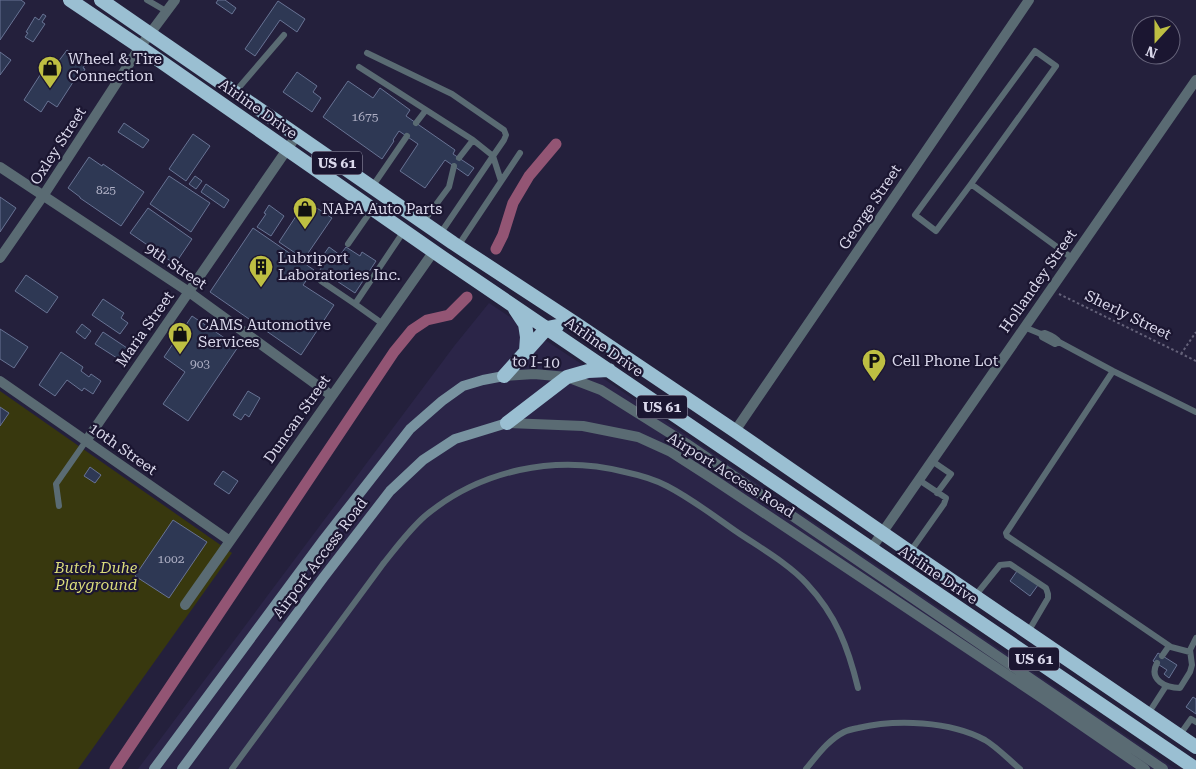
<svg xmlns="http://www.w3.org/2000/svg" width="1196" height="769" viewBox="0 0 1196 769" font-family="'Roboto Serif',serif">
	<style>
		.built { fill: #2b2548 }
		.green { fill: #38380e }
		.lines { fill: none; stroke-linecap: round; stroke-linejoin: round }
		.canal { stroke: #935574; stroke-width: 11 }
		.building { fill: #2e3854; stroke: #687394 }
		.path { stroke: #646179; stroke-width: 2; stroke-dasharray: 2.5 2.5; stroke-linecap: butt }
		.service { stroke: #5a6b73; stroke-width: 6 }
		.minor { stroke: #5a6b73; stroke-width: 10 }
		.tertiary { stroke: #5a6b73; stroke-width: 10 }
		.secondary { stroke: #7893a0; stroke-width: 10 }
		.trunk { stroke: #9abfd2; stroke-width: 14 }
		.labels { text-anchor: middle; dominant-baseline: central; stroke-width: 4.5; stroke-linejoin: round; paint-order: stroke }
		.number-label { font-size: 12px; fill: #afb0c5 }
		.shield { fill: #1b1631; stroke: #a19eb3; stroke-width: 1 }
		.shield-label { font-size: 14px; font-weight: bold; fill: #dad8eb }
		.poi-label { font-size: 15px; fill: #dad8eb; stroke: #1b1631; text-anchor: start }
		.street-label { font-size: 15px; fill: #dad8eb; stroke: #1b1631 }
		.park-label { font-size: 15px; font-style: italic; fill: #dbdc7b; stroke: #1b1631 }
	</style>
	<rect width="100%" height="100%" fill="#24203c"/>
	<path class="built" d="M489 303 607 381 1175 769H138L455 345Z"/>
	<path class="green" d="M0 391 232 553 78 769H0Z"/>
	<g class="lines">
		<path class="canal" d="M496 249 503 235 513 203 529 176 556 144
			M115 769 394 352 412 330 427 320 449 315 467 297"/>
	</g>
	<path class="building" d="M0 0H21L25 3 0 40Z
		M218 0H225L236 8 232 14 216 3Z
		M278 1 305 19 297 32 280 20 255 56 245 49Z
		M43 14 46 16 42 22 45 24 33 42 25 37 28 33 26 32 35 17 39 20Z
		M67 50 77 57 79 54 83 57 82 60 86 63 83 68 85 69 80 78 77 76 57 107 48 101 41 112 24 100 51 58 58 62Z
		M0 52 11 60 0 75Z
		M297 72 317 86 313 92 321 98 312 112 283 92Z
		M348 81 373 98 380 88 410 110 406 116 455 150 453 154 474 168 468 176 445 160 425 188 400 171 418 144 399 131 393 140 394 141 382 159 323 117Z
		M124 123 149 140 143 148 118 132Z
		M193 134 210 146 186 181 169 169Z
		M89 157 102 166 103 164 144 192 121 226 80 198V197L68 188Z
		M169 176 210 203 191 232 150 204Z
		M195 176 202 181 196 189 189 184Z
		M206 184 229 200 224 208 201 192Z
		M0 197 16 208 0 232Z
		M306 201 332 218 304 259 279 242Z
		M269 205 284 216 271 236 257 227 266 214 264 213Z
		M148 208 192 239 175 264 130 233Z
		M253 228 314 270 303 285 334 305 301 355 210 292Z
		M329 247 340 255 346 247 360 256 362 252 376 261 355 293 320 270 326 259 322 257Z
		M26 275 58 297 47 313 15 291Z
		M103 299 124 313 121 318 128 323 120 334 92 315Z
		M192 316 238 347 188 421 163 404 185 372 164 357Z
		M82 324 91 331 85 339 76 332Z
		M0 329 28 347 14 368 0 359Z
		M103 332 127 348 120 360 95 344Z
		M61 352 83 367 81 371 89 377 91 374 101 381 93 394 84 388 82 391 67 380 55 396 39 385Z
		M248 391 260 398 249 417 245 414 241 420 233 415Z
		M0 407 9 413 0 426Z
		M90 467 101 475 95 483 84 476Z
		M223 471 238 481 229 494 214 484Z
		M173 520 207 542 169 598 135 576Z
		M1017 571 1038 585 1030 596 1010 581Z
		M1158 653 1177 665 1169 678 1164 674 1167 670 1153 661Z
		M1193 697 1196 699V714L1186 707Z"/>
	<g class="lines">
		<path class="path" d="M1059 294 1196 361
			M1181 354 1196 332"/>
		<path class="service" d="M147 0 166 11
			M367 53 452 94 504 130 506 135 504 140 493 156 501 181
			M359 67 473 140 493 156 440 234
			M235 92 284 35
			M416 123 426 110
			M459 158 473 140
			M971 184 936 231 915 215 1035 51 1056 66 971 184 1072 258
			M372 187 407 136
			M423 222 449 187 454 166
			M348 244 373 208
			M458 246 520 153
			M321 281 355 304
			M383 324 355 304 404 231
			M1024 327 1041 334 1045 333C1050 335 1056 337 1059 342L1055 344 1042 337 1041 334
			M1059 342 1113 371 1196 412
			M1113 371 1008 530 1006 533 1007 536 1070 578 1171 647 1190 652
			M932 461 951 474 937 493
			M59 506 56 484 86 441
			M910 552 944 504 946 498 919 480
			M975 596 1000 565 1010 564 1046 588 1048 594V598L1028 632
			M1162 656 1169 646
			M1157 663C1148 680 1166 688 1180 688L1190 672 1192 665 1190 650 1196 638
			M1148 714 1166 686
			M1179 736 1191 719 1196 722
			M232 769 383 564C396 548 409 530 425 516 480 470 555 454 625 472 639 475 654 479 667 486 692 499 714 516 737 532 759 547 789 564 807 584 836 615 848 647 858 688
			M806 769C817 756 828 740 844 732 848 730 853 729 858 728 896 719 950 721 985 740 997 747 1009 760 1020 769"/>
		<path class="minor" d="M0 167 189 292 332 396
			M0 258 43 196 140 47 175 0
			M0 381 230 541
			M735 431 1029 0
			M86 441 297 135
			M871 549 1196 80
			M185 605 434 251"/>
		<path class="tertiary" d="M504 376 534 374 567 377 601 390 687 444 1163 769
			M507 423 583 426 638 437 671 452 713 479 1045 700 1145 769"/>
		<path class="secondary" d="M154 769 324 539 410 429 442 401 463 386 483 380 504 376
			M182 769 323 578 390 491 423 460 455 439 507 423"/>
		<path class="trunk" d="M70 0 140 47 443 258 1196 769
			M101 0 453 243 575 323 735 431 910 552 1196 747
			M515 309 525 324 527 337 526 351
			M504 376 547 328 557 326
			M507 423 567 377 588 371 609 370"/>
	</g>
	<defs>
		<symbol id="shop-pin" viewBox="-11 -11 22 30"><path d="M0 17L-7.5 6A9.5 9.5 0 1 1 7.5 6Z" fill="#bebf42" stroke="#1b1631"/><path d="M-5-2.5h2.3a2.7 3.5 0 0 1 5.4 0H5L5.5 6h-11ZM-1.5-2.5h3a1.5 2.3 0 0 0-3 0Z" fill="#111"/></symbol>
		<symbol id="building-pin" viewBox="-11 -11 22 30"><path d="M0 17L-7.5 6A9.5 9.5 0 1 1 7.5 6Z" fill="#bebf42" stroke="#1b1631"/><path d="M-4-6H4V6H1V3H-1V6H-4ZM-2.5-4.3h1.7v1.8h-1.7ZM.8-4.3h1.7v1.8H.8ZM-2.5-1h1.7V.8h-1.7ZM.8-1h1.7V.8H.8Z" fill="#111"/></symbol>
		<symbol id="parking-pin" viewBox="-11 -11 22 30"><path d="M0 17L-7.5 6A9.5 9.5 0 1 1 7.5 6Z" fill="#bebf42" stroke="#1b1631"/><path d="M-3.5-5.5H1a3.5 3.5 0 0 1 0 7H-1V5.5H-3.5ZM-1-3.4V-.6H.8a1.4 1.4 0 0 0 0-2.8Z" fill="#111"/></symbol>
	</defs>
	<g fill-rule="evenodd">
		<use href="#shop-pin" x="36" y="54" width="28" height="38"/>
		<use href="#shop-pin" x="291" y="195" width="28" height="38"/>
		<use href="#building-pin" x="247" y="253" width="28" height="38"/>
		<use href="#shop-pin" x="166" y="320" width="28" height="38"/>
		<use href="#parking-pin" x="860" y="347" width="28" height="38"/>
	</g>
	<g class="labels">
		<g class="number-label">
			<text x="365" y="117">1675</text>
			<text x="106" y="190">825</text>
			<text x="200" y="364">903</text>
			<text x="171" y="559">1002</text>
		</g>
		<g class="shield">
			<rect x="312" y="151.5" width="50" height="23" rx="4"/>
			<rect x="637" y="395.5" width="50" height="23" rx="4"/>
			<rect x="1009" y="647.5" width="50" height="23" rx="4"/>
		</g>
		<g class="shield-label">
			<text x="337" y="163">US 61</text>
			<text x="662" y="407">US 61</text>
			<text x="1034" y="659">US 61</text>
		</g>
		<g class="poi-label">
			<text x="68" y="59">Wheel &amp; Tire<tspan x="68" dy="17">Connection</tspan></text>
			<text x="322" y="209">NAPA Auto Parts</text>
			<text x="278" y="258">Lubriport<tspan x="278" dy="17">Laboratories Inc.</tspan></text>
			<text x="198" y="325">CAMS Automotive<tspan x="198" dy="17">Services</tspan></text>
			<text x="892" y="361">Cell Phone Lot</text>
		</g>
		<g class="street-label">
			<text transform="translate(258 109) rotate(35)">Airline Drive</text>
			<text transform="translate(58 146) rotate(-57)">Oxley Street</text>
			<text transform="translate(870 207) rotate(-56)">George Street</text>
			<text transform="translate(176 266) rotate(34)">9th Street</text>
			<text transform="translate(1038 281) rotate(-55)">Hollandey Street</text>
			<text transform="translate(1128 315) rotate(26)">Sherly Street</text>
			<text transform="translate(145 329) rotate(-55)">Maria Street</text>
			<text transform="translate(604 347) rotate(35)">Airline Drive</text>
			<text transform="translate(536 362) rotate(2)">to I-10</text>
			<text transform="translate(297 419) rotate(-55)">Duncan Street</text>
			<text transform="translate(123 449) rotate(35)">10th Street</text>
			<text transform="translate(731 475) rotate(32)">Airport Access Road</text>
			<text transform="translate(320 558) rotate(-53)">Airport Access Road</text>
			<text transform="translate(938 575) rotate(34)">Airline Drive</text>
		</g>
		<g class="park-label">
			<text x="96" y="568">Butch Duhe<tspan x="96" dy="17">Playground</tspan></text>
		</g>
	</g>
	<g transform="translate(1156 40) rotate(201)"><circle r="24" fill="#1b1631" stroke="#67647b"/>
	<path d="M0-4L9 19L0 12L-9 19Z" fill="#bebf42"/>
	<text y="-8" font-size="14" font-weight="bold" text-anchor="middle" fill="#dad8eb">N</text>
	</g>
</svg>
